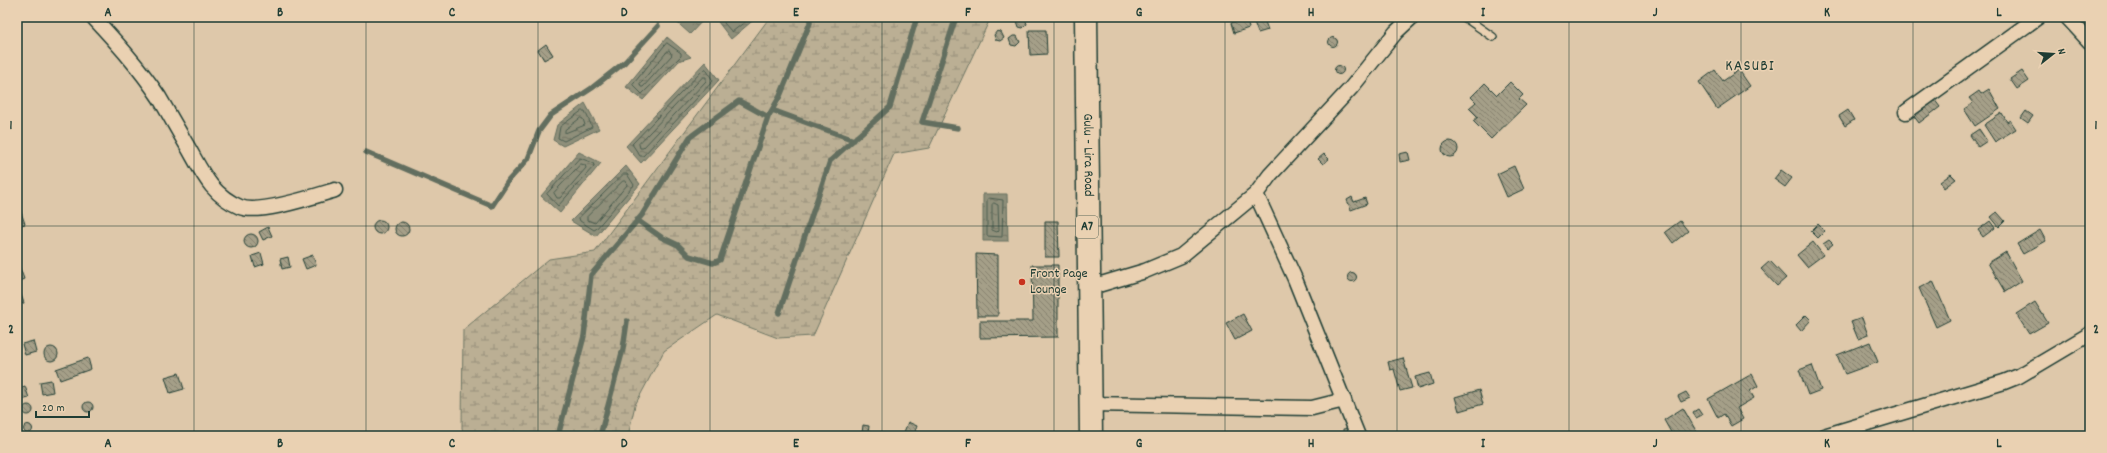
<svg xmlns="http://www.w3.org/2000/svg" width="2107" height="453" viewBox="0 0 2107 453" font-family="Dekko,sans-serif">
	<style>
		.wetland { fill: url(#wetland-marsh); stroke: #6d7664 }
		.water { fill: url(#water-ripples); stroke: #626e5e }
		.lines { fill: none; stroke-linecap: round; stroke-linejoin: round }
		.shore { stroke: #4c5e50; stroke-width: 1 }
		.stream { stroke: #626e5e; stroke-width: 5.5 }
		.building { fill: url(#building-back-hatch); stroke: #1f3d34 }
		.lane-casing { stroke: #1f3d34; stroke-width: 10 }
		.street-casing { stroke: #1f3d34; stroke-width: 17 }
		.primary-casing { stroke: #1f3d34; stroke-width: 25 }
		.lane { stroke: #ead1b2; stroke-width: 7 }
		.street { stroke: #ead1b2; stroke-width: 14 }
		.primary { stroke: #ead1b2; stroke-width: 22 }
		.grid { fill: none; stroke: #1f3d34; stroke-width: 1; stroke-opacity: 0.55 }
		.poi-dot { fill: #c8321e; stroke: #ead1b2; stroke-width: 1.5 }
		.labels { text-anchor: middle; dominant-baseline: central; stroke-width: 3; stroke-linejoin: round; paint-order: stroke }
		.shield { fill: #ead1b2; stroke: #5c695a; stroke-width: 1 }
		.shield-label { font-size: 13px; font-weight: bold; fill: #1f3d34 }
		.street-label { font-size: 14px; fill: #1f3d34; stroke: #ead1b2 }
		.poi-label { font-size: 14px; fill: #1f3d34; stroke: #ead1b2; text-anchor: start }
		.quarter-label { font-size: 16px; letter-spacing: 1px; fill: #1f3d34; stroke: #ead1b2 }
		.neatline { fill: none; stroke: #1f3d34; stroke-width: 1.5 }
		.grid-label { font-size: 13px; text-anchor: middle; font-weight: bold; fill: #1f3d34 }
	</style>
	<defs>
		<pattern id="wetland-marsh" width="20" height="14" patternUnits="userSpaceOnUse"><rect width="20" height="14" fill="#bbaf94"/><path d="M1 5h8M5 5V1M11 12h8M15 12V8" fill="none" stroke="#97907a"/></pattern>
		<pattern id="water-ripples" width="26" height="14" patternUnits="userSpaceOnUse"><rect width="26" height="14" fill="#8f8f7a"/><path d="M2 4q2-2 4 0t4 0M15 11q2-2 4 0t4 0" fill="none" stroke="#747665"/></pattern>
		<pattern id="building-back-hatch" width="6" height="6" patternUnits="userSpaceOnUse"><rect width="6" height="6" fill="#a59f88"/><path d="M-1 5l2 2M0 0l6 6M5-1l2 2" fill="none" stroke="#868370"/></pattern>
	</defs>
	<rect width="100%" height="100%" fill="#dec8aa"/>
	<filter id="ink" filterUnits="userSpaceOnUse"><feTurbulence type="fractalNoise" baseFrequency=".025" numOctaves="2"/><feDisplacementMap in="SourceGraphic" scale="8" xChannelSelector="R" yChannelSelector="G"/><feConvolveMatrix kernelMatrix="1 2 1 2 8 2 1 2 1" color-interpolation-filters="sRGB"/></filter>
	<g filter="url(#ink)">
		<path class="wetland" d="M770 17H991L929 148 894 154 813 336 778 338 717 315 664 351 635 405 628 436H464L462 428 463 330 549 259 595 252Z"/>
		<path class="water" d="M671 17H706L690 34Z
			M723 17H757L731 39 718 22Z
			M667 37 691 57 679 61 643 100 626 87Z
			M705 62 719 80 641 163 626 146Z
			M585 103 599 129 563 146 553 140 557 125Z
			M579 152 601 163 560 213 541 196Z
			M626 166 640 184 596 236 571 221Z
			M983 194H1007L1008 241H983Z"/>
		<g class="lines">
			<path class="shore" d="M725 17 724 23 732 32 751 17
				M667 43 681 53V56L642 94 633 85Z
				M669 50 672 55 643 87H641L640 84Z
				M706 69 713 81 643 156H640L632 144 703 70Z
				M703 77H706V81L643 148H640L639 144Z
				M582 111H585L592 127 564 141 558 138 560 127Z
				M581 118 583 119 585 125 565 133V130Z
				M580 158 593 163 594 166 558 206 547 194Z
				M581 164 585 165 586 168 560 198H557L554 193Z
				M624 174H627L634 185 596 229 594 230 580 221 579 218Z
				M623 181H626L627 185 595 223 587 220V217Z
				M989 198 1003 200 1002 237 987 236V200Z
				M994 203 998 205 999 230 997 232 992 230V205Z"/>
			<path class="stream" d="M956 17 922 122 958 128
				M772 110 854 140
				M366 152 492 206 509 180 528 159 539 131 551 115 592 88 625 62 658 26
				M637 220 661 237 678 245 689 256 713 263 720 260 768 117
				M779 313 830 161 890 107 917 17
				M558 436 584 336 591 275 642 215 690 137 739 101 768 117 780 96 810 23V17
				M600 436 623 349 627 321"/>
		</g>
		<path class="building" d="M1021 18H1025L1027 24 1023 28 1019 27 1017 21Z
			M1246 18 1249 28 1234 33 1231 23Z
			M1264 19 1268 30 1258 33 1254 22Z
			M1029 30H1046L1047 54 1030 55Z
			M997 31 1001 32 1004 38 1000 41 996 40 994 35Z
			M1013 36H1017L1020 42 1016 46 1011 45 1009 39Z
			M1328.5 42a4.5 4.5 0 1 1 9 0a4.5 4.5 0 1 1-9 0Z
			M546 44 553 55 544 60 538 50Z
			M1334.5 70a4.5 4.5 0 1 1 9 0a4.5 4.5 0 1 1-9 0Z
			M1715 70 1723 81 1739 70 1750 86 1717 109 1699 82Z
			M2022 71 2029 81 2017 89 2010 79Z
			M1510 82 1523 95 1519 99 1526 105 1491 139 1473 121 1478 117 1469 108 1476 102 1471 97 1485 83 1497 95Z
			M1989 89 2000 109 1975 126 1964 109 1973 103 1969 98 1979 91 1981 94Z
			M1934 99 1940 107 1919 123 1913 115Z
			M1848 110 1854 120 1845 126 1839 116Z
			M2026 111 2033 116 2028 123 2021 118Z
			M2002 113 2007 122 2010 120 2016 129 1995 142 1984 125Z
			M1979 129 1987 141 1978 147 1970 135Z
			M1442 149a8 8 0 1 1 16 0a8 8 0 1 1-16 0Z
			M1408 152 1410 160 1400 162 1399 154Z
			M1324 154 1329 159 1323 164 1318 159Z
			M1514 166 1524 189 1507 197 1497 174Z
			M1781 170 1792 178 1785 187 1774 179Z
			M1951 174 1956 179 1944 188 1940 182Z
			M1352 197 1354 202 1365 198 1367 204 1351 210 1347 200Z
			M20 209 25 224 17 226V210Z
			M1997 212 2005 221 1999 227 1991 217Z
			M373 227a7 7 0 1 1 14 0a7 7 0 1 1-14 0Z
			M1045 221H1058L1059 257H1045Z
			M1680 221 1688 231 1673 243 1665 232Z
			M1990 221 1995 228 1983 237 1978 230Z
			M395 229a7 7 0 1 1 14 0a7 7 0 1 1-14 0Z
			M1818 224 1825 231 1818 238 1811 231Z
			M268 227 272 236 263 240 259 232Z
			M2040 230 2046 241 2023 254 2017 244Z
			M244 241a7 7 0 1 1 14 0a7 7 0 1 1-14 0Z
			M1829 240 1833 244 1827 249 1823 244Z
			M1813 242 1823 255 1807 267 1797 255Z
			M2006 252 2022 281 2005 292 1988 263Z
			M261 253 264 264 255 267 252 256Z
			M976 254 998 255V316H977Z
			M313 255 316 265 306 269 302 259Z
			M288 257 290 267 282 269 280 259Z
			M17 260 24 279 17 282Z
			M1770 261 1786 278 1777 286 1761 269Z
			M1032 265H1058V337L980 338V321H1033Z
			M1347.5 277a4.5 4.5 0 1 1 9 0a4.5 4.5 0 1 1-9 0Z
			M1933 281 1950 320 1936 327 1919 288Z
			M20 292 24 303 17 305V293Z
			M2035 302 2048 323 2029 334 2016 314Z
			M1243 314 1252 331 1235 340 1226 323Z
			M1806 315 1811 320 1801 331 1796 325Z
			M1862 318 1868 335 1858 339 1851 322Z
			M33 341 36 352 25 355 22 344Z
			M1870 342 1878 362 1845 374 1837 355Z
			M44 354a7 7 0 1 1 14 0a7 7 0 1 1-14 0Z
			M88 358 91 369 60 380 56 369Z
			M1403 358 1412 388 1400 391 1394 369 1390 370 1388 362Z
			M1812 365 1821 390 1808 395 1799 370Z
			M179 373 184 389 170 393 165 377Z
			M1430 373 1433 384 1418 389 1415 377Z
			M1752 374 1758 386 1750 391 1754 398 1737 408 1743 419 1731 426 1724 414 1718 418 1708 399Z
			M51 380 53 392 42 394 40 382Z
			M25 386 29 398 17 401V389Z
			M1479 390 1483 404 1459 411 1455 397Z
			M1686 392 1690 398 1681 402 1678 396Z
			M83 407a5 5 0 1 1 10 0a5 5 0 1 1-10 0Z
			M23 410a5 5 0 1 1 10 0a5 5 0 1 1-10 0Z
			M1683 408 1699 436H1673L1664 420Z
			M1698 409 1702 415 1696 418 1693 412Z
			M908 422 917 426 914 435 904 432Z
			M23.5 429a4.5 4.5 0 1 1 9 0a4.5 4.5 0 1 1-9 0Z
			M863 425 869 426 868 434 862 433Z
			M1351 428 1352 436H1343V429Z"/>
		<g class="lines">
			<defs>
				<path id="lane" d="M1464 17 1493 37"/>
				<path id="street" d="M93 17C116 42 140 68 159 97 169 114 179 132 189 149 203 174 212 195 240 207 259 215 315 196 335 190
					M2067 17 2090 42
					M1906 112 2038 17
					M1256 194 1295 279 1358 436
					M1088 288 1145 271 1181 256 1256 194 1270 175 1351 88 1396 32 1412 17
					M1090 404 1312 408 1344 400
					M1824 436 2004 382 2019 376 2090 334"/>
				<g id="primary">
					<path id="s1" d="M1086 17 1091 436"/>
				</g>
			</defs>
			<use href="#lane" class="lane-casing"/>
			<use href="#street" class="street-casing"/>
			<use href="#primary" class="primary-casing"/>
			<use href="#lane" class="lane"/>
			<use href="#street" class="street"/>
			<use href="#primary" class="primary"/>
		</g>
	</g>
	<path class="grid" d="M194 17V436M366 17V436M538 17V436M710 17V436M882 17V436M1054 17V436M1225 17V436M1397 17V436M1569 17V436M1741 17V436M1913 17V436M17 226H2090"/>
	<circle class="poi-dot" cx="1022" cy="282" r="4"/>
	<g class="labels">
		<rect class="shield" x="1076" y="216" width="22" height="22" rx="3"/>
		<g class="shield-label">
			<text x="1087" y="227">A7</text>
		</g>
		<g class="street-label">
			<text stroke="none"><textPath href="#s1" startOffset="138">Gulu - Lira Road</textPath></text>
		</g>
		<g class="poi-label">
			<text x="1030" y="274">Front Page<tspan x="1030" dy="16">Lounge</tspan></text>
		</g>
		<g class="quarter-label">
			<text x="1750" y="66">KASUBI</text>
		</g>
	</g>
	<rect width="2107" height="453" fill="none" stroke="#ead1b2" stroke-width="44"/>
	<g transform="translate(2053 54) rotate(73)" stroke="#ead1b2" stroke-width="3" paint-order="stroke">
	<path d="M0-3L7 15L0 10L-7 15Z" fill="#1f3d34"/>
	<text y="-6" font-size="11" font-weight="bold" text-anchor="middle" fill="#1f3d34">N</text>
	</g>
	<path d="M36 411v6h53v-6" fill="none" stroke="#1f3d34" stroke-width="2"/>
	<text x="42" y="411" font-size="12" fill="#1f3d34" stroke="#ead1b2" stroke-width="3" paint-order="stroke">20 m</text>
	<rect x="22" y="22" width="2063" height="409" class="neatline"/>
	<g class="grid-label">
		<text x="108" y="16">A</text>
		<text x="280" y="16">B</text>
		<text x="452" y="16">C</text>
		<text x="624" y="16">D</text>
		<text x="796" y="16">E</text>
		<text x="968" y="16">F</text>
		<text x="1139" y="16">G</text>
		<text x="1311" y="16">H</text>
		<text x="1483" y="16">I</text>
		<text x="1655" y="16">J</text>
		<text x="1827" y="16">K</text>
		<text x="1999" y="16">L</text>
		<text x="11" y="129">1</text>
		<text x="2096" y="129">1</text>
		<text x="11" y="333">2</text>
		<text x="2096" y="333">2</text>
		<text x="108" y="447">A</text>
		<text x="280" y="447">B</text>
		<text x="452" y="447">C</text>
		<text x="624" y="447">D</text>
		<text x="796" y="447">E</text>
		<text x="968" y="447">F</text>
		<text x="1139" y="447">G</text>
		<text x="1311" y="447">H</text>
		<text x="1483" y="447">I</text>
		<text x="1655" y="447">J</text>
		<text x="1827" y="447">K</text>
		<text x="1999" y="447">L</text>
	</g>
</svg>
